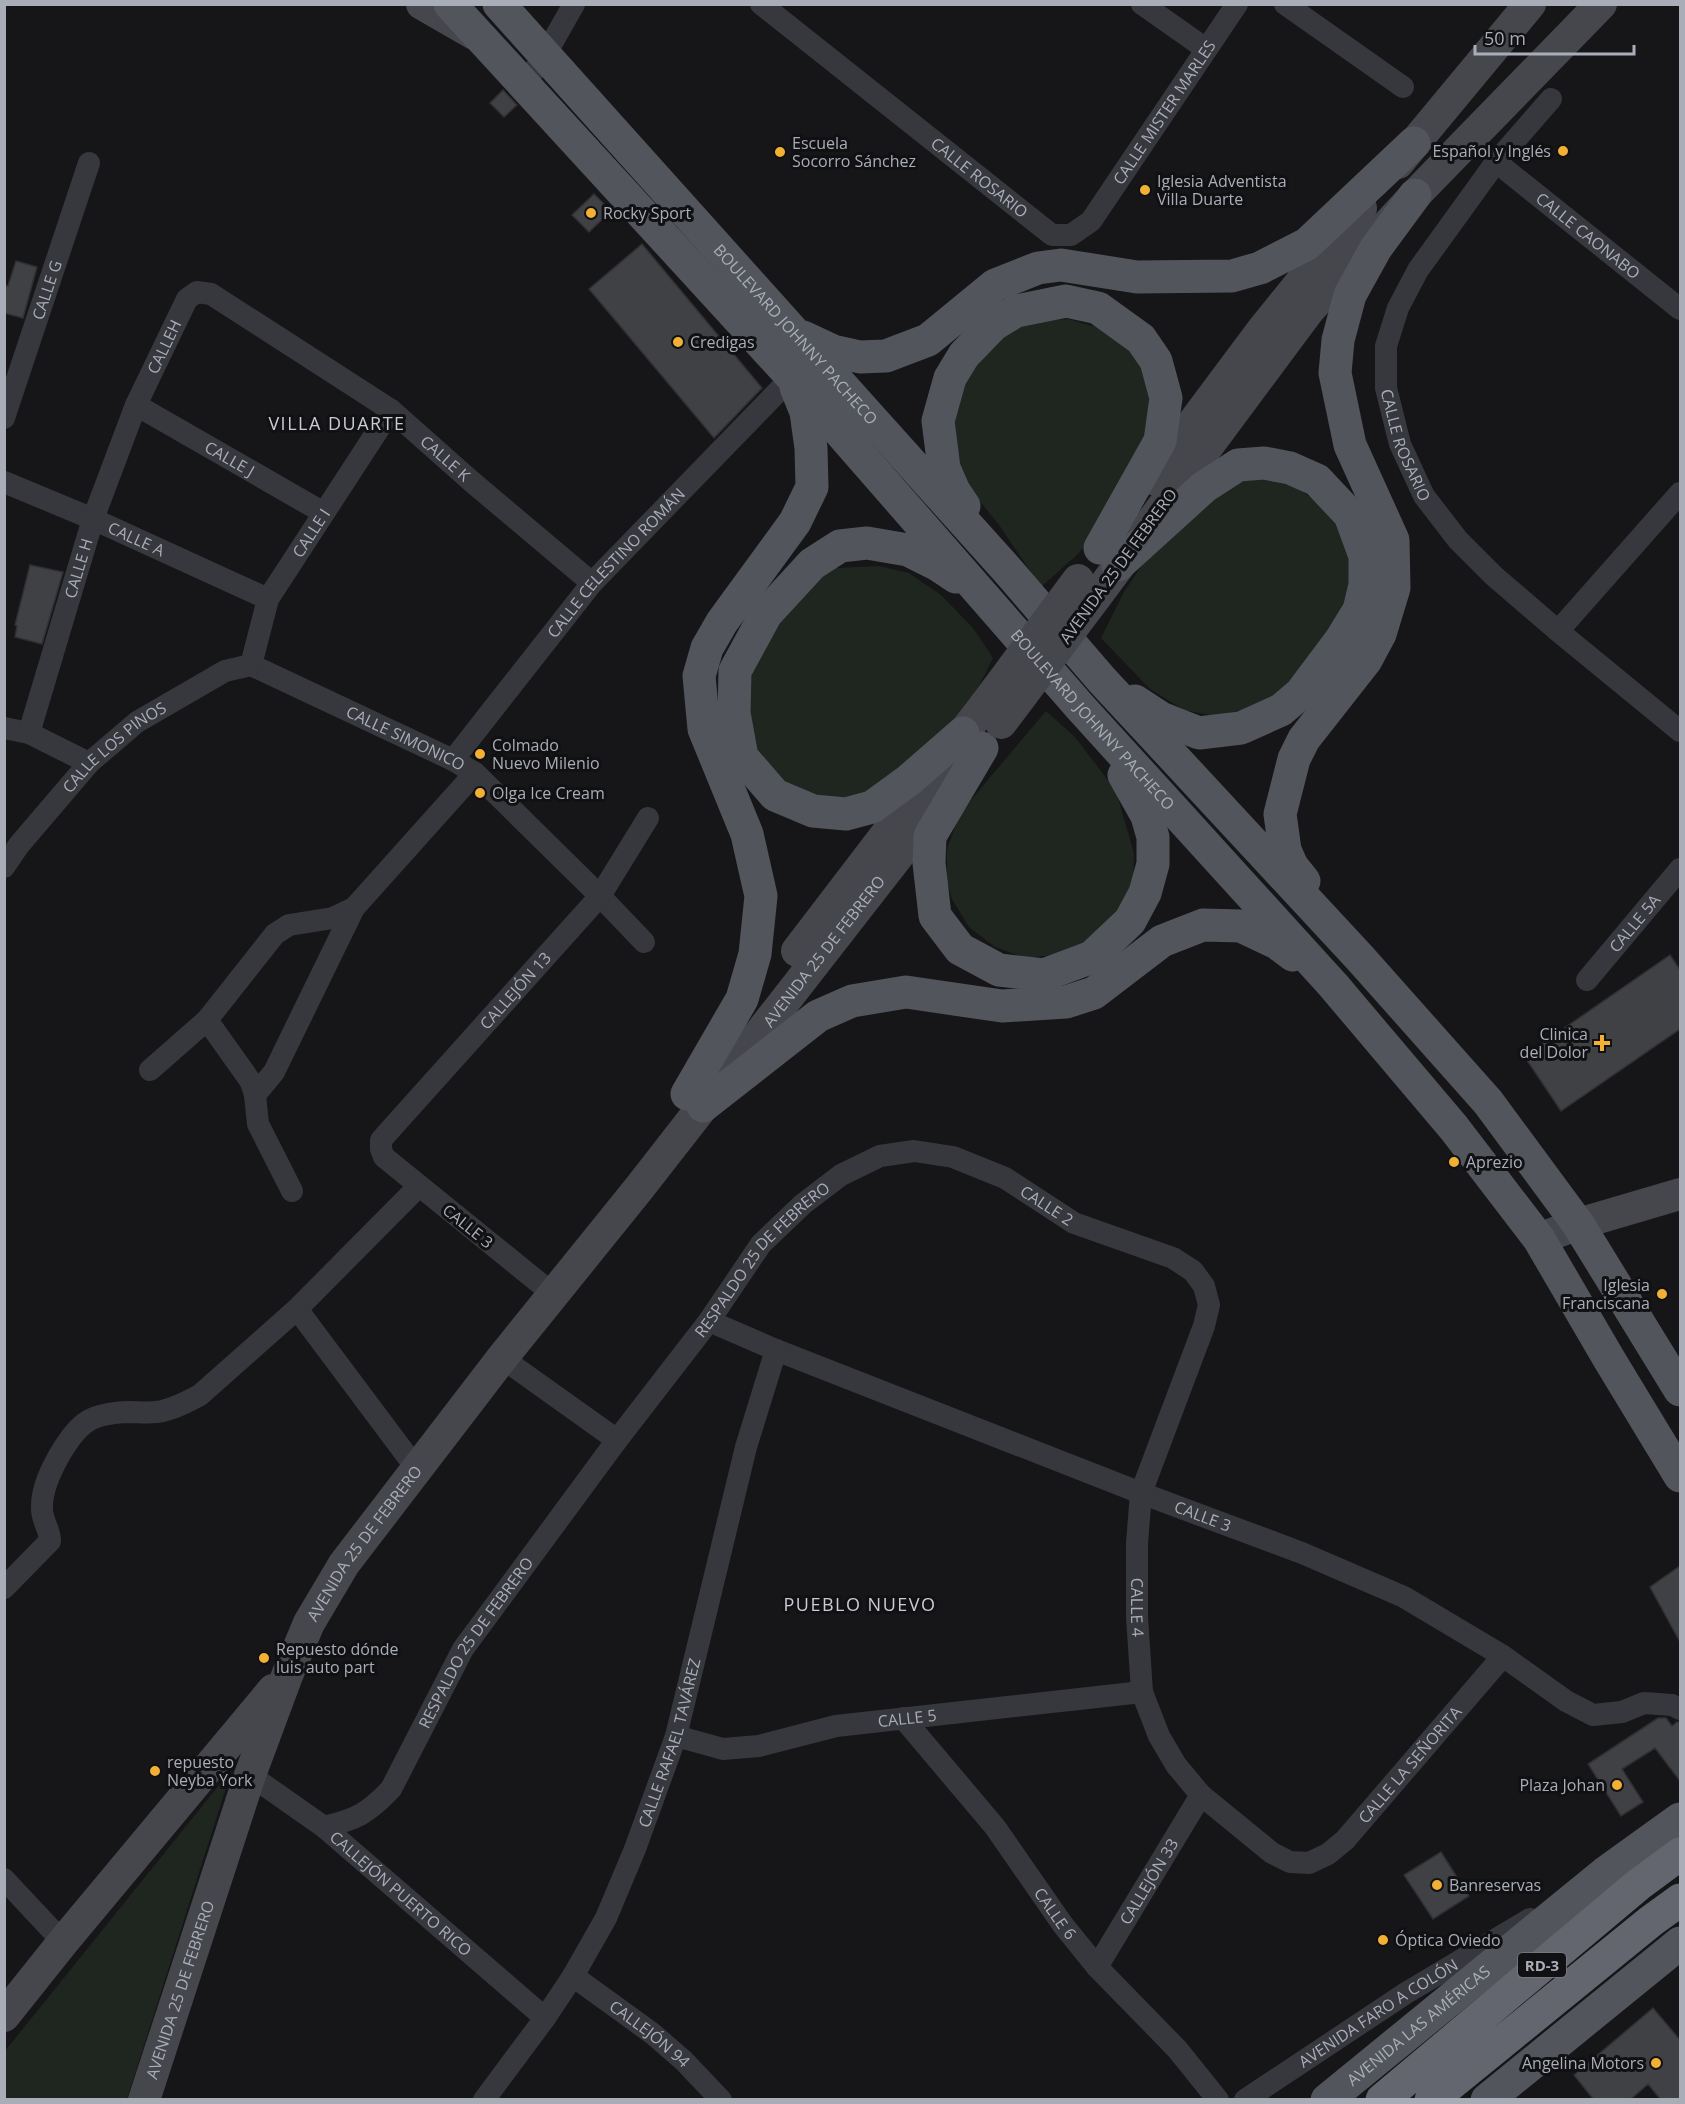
<svg xmlns="http://www.w3.org/2000/svg" width="1685" height="2104" viewBox="0 0 1685 2104" font-family="'Open Sans',sans-serif">
	<style>
		.green { fill: #1e261f }
		.building { fill: #404145; stroke: #303034; stroke-width: 1.5 }
		.lines { fill: none; stroke-linecap: round; stroke-linejoin: round }
		.street { stroke: #37383d; stroke-width: 22 }
		.secondary { stroke: #45474d; stroke-width: 32 }
		.primary { stroke: #53555c; stroke-width: 33 }
		.highway { stroke: #63666e; stroke-width: 33 }
		.secondary-bridge { stroke: #45474d; stroke-width: 32 }
		.poi-dot { fill: #f2b134; stroke: #111113; stroke-width: 2 }
		.labels { text-anchor: middle; dominant-baseline: central; stroke-width: 6; stroke-linejoin: round; paint-order: stroke }
		.shield { fill: #111113; stroke: #7b7e86; stroke-width: 1.5 }
		.shield-label { font-size: 15px; font-weight: bold; fill: #a8adb8 }
		.street-label { font-size: 16px; fill: #a8adb8; stroke: #111113 }
		.poi-label { font-size: 16px; fill: #a8adb8; stroke: #111113; text-anchor: start }
		.neighbourhood-label { font-size: 18px; letter-spacing: 1.5px; fill: #c9ccd4; stroke: #111113 }
	</style>
	<rect width="100%" height="100%" fill="#161618"/>
	<path class="green" d="M1068 319 1103 329 1133 351 1160 406 1114 508 1078 554 1041 587 999 525 974 494 956 462 954 393 998 335 1032 321Z
		M1256 477 1294 486 1327 508 1350 539 1355 595 1286 691 1252 708 1215 716 1184 710 1150 689 1101 638 1124 592 1146 559 1227 479Z
		M879 566 909 573 941 595 973 628 993 658 970 704 911 769 847 803 814 800 779 780 755 747 743 664 801 589 836 568Z
		M1046 711 1075 737 1116 791 1134 853 1133 881 1121 912 1071 953 1026 958 995 947 969 927 952 899 947 882V849L958 819 971 800Z
		M232 1769 127 2099H5V2051Z"/>
	<path class="building" d="M503 90 517 105 504 117 490 103Z
		M594 194 611 211 589 232 572 215Z
		M642 244 762 388 714 438 589 289Z
		M16 261 37 267 23 318 4 313V285L8 286Z
		M30 565 63 572 42 644 15 637 17 626 15 625Z
		M1670 955 1680 970V1029L1561 1111 1524 1056Z
		M1680 1566V1642L1650 1587Z
		M1658 1718H1666L1672 1726 1677 1722H1680V1781L1655 1748 1622 1769 1643 1802 1621 1816 1588 1764Z
		M1441 1852 1469 1896 1433 1919 1404 1875Z
		M1653 2008 1680 2040V2100H1661L1648 2084 1630 2100H1594L1574 2075Z"/>
	<g class="lines">
		<g class="street">
			<path id="s1" d="M761 4 1052 235H1071L1091 221 1237 4"/>
			<path d="M1142 4 1206 49"/>
			<path d="M1285 4 1403 87"/>
			<path d="M524 84 544 57 574 4"/>
			<path id="s2" d="M1551 99 1496 162 1418 270 1398 308 1386 346V388L1400 444 1424 496 1458 540 1494 576 1558 631 1680 731"/>
			<path id="s3" d="M1496 162 1680 309"/>
			<path id="s4" d="M136 405 324 513"/>
			<path id="s5" d="M4 418 89 163"/>
			<path id="s6" d="M4 482 93 519 268 599"/>
			<path d="M1558 631 1680 493"/>
			<path id="s7" d="M251 665 453 760 475 773 600 896 644 942"/>
			<path id="s8" d="M251 665 268 599 391 410"/>
			<path d="M4 728 29 733 89 763"/>
			<path id="s9" d="M29 733 93 519 136 405 187 299 197 292 211 294 391 410 471 481 592 583"/>
			<path id="s10" d="M453 760 592 583 792 377"/>
			<path id="s11" d="M4 867 19 845 89 763 137 722 225 671 251 665"/>
			<path id="s12" d="M1587 980 1680 869"/>
			<path d="M207 1020 251 1082 255 1095 274 1072 354 908 475 773"/>
			<path d="M150 1070 207 1020 275 934 289 925 333 918 354 908"/>
			<path d="M255 1095 258 1124 292 1191"/>
			<path id="s13" d="M553 1294 384 1157 381 1149V1140L600 896 648 818"/>
			<path d="M297 1309 416 1468"/>
			<path id="s14" d="M709 1321 776 1350 1141 1493 1302 1553 1404 1597 1503 1656 1566 1701 1593 1715 1622 1712 1644 1703 1672 1705 1680 1709"/>
			<path d="M502 1358 617 1440"/>
			<path d="M4 1588 50 1541C50 1528 41 1521 42 1506 42 1488 51 1470 60 1454 79 1422 91 1413 129 1412 138 1412 148 1413 157 1412 172 1410 187 1402 200 1395L297 1309 419 1186"/>
			<path id="s15" d="M903 1718 995 1827 1063 1925 1097 1967 1177 2049 1218 2100"/>
			<path id="s16" d="M676 1736 723 1749 759 1746 836 1726 1142 1692"/>
			<path id="s17" d="M250 1775 324 1827 545 2018"/>
			<path id="s18" d="M324 1827C357 1819 367 1814 391 1789L463 1649 617 1440 709 1321 761 1244 803 1204 841 1175 880 1156 914 1151 953 1157 1005 1178 1074 1223 1173 1258 1193 1271 1204 1286 1209 1305 1204 1326 1141 1493 1137 1543V1617L1142 1692 1159 1736 1176 1765 1201 1795 1272 1853 1290 1862 1309 1863 1328 1854 1345 1840 1503 1656"/>
			<path d="M4 1879 63 1942"/>
			<path id="s19" d="M1097 1967 1201 1795"/>
			<path id="s20" d="M573 1976 653 2034 684 2061 721 2100"/>
			<path id="s21" d="M484 2100 545 2018 573 1976 606 1918 635 1849 676 1736 746 1447 776 1350"/>
			<path id="s22" d="M1245 2100 1406 1993 1530 1919"/>
		</g>
		<g class="secondary">
			<path d="M422 4 474 34"/>
			<path d="M1398 163 1530 4"/>
			<path d="M1151 479 1263 329 1361 208"/>
			<path d="M1095 598 1309 310 1415 195 1601 4"/>
			<path d="M797 951 985 705"/>
			<path d="M1539 1239 1578 1224 1680 1194"/>
			<path d="M4 2016 63 1942 273 1690"/>
			<path id="s23" d="M144 2100 250 1775 288 1673 309 1623 344 1564 502 1358 640 1187 940 802"/>
		</g>
		<g class="primary">
			<path id="s24" d="M450 4 792 377 1081 708 1333 985 1454 1128 1539 1239 1609 1359 1680 1476"/>
			<path id="s25" d="M499 4 1009 572 1102 680 1360 958 1488 1102 1578 1224 1680 1390"/>
			<path d="M803 337 833 351 860 357 886 356 928 340 995 285 1038 268 1061 265 1137 277 1232 276 1260 268 1307 244 1414 143"/>
			<path d="M964 506 954 491 944 468 938 421 950 378 964 355 993 325 1016 311 1066 301 1098 308 1141 339 1156 361 1166 398 1160 441 1100 548"/>
			<path d="M1118 565 1204 487 1238 465 1264 463 1290 468 1317 480 1350 515 1365 556V585L1359 610 1340 641 1301 693 1281 710 1241 728 1199 733 1161 718 1135 701"/>
			<path d="M956 577 938 565 908 550 867 543 840 546 812 564 766 614 735 671 734 713 742 757 775 795 813 811 846 814 872 807 909 780 963 733"/>
			<path d="M982 748 930 836 929 863 935 916 960 949 999 970 1044 975 1092 957 1130 921 1145 893 1153 864V837L1147 816 1124 775"/>
			<path d="M1304 881 1292 866 1285 850 1280 814 1294 759 1304 739 1366 660 1380 634 1394 588 1393 540 1350 445 1335 373 1338 340 1350 295 1376 248 1415 195"/>
			<path d="M687 1094 742 999 755 954 761 896 747 834 704 729 699 676 707 648 722 622 795 522 812 487 811 448 806 412 796 387"/>
			<path d="M703 1106 818 1016 852 1001 906 992 1002 1006 1066 1002 1094 993 1162 941 1203 925 1241 926 1277 943 1293 955"/>
			<path id="s26" d="M1327 2100 1605 1873 1680 1819"/>
			<path d="M1487 2100 1680 1943"/>
		</g>
		<path class="highway" d="M1382 2100 1638 1885 1680 1854
			M1431 2100 1651 1921 1680 1900"/>
		<path class="secondary-bridge" d="M985 705 1078 580
			M1001 723 1095 598"/>
	</g>
	<g class="poi-dot">
		<circle cx="1563" cy="151" r="6"/>
		<circle cx="780" cy="152" r="6"/>
		<circle cx="1145" cy="190" r="6"/>
		<circle cx="591" cy="213" r="6"/>
		<circle cx="678" cy="342" r="6"/>
		<circle cx="480" cy="754" r="6"/>
		<circle cx="480" cy="793" r="6"/>
		<path d="M1599 1034h6v6h6v6h-6v6h-6v-6h-6v-6h6z"/>
		<circle cx="1454" cy="1162" r="6"/>
		<circle cx="1662" cy="1294" r="6"/>
		<circle cx="264" cy="1658" r="6"/>
		<circle cx="155" cy="1771" r="6"/>
		<circle cx="1617" cy="1785" r="6"/>
		<circle cx="1437" cy="1885" r="6"/>
		<circle cx="1383" cy="1940" r="6"/>
		<circle cx="1656" cy="2063" r="6"/>
	</g>
	<g class="labels">
		<rect class="shield" x="1518" y="1953" width="48" height="24" rx="4.5"/>
		<g class="shield-label">
			<text x="1542" y="1965">RD-3</text>
		</g>
		<g class="street-label">
			<text stroke="none"><textPath href="#s1" startOffset="546">CALLE MISTER MARLES</textPath></text>
			<text stroke="none"><textPath href="#s1" startOffset="279">CALLE ROSARIO</textPath></text>
			<text stroke="none"><textPath href="#s3" startOffset="118">CALLE CAONABO</textPath></text>
			<text stroke="none"><textPath href="#s5" startOffset="135">CALLE G</textPath></text>
			<text stroke="none"><textPath href="#s25" startOffset="444">BOULEVARD JOHNNY PACHECO</textPath></text>
			<text stroke="none"><textPath href="#s9" startOffset="410">CALLEH</textPath></text>
			<text stroke="none"><textPath href="#s2" startOffset="402">CALLE ROSARIO</textPath></text>
			<text stroke="none"><textPath href="#s9" startOffset="776">CALLE K</textPath></text>
			<text stroke="none"><textPath href="#s4" startOffset="108">CALLE J</textPath></text>
			<text stroke="none"><textPath href="#s8" startOffset="147">CALLE I</textPath></text>
			<text stroke="none"><textPath href="#s6" startOffset="144">CALLE A</textPath></text>
			<text stroke="none"><textPath href="#s10" startOffset="256">CALLE CELESTINO ROMÁN</textPath></text>
			<text transform="translate(1118 566) rotate(-54)">AVENIDA 25 DE FEBRERO</text>
			<text stroke="none"><textPath href="#s9" startOffset="172">CALLE H</textPath></text>
			<text stroke="none"><textPath href="#s24" startOffset="962">BOULEVARD JOHNNY PACHECO</textPath></text>
			<text stroke="none"><textPath href="#s7" startOffset="171">CALLE SIMONICO</textPath></text>
			<text stroke="none"><textPath href="#s11" startOffset="164">CALLE LOS PINOS</textPath></text>
			<text stroke="none"><textPath href="#s12" startOffset="74">CALLE 5A</textPath></text>
			<text stroke="none"><textPath href="#s23" startOffset="1352">AVENIDA 25 DE FEBRERO</textPath></text>
			<text stroke="none"><textPath href="#s13" startOffset="436">CALLEJÓN 13</textPath></text>
			<text stroke="none"><textPath href="#s18" startOffset="1068">CALLE 2</textPath></text>
			<text transform="translate(468 1226) rotate(39)">CALLE 3</text>
			<text stroke="none"><textPath href="#s18" startOffset="728">RESPALDO 25 DE FEBRERO</textPath></text>
			<text stroke="none"><textPath href="#s14" startOffset="531">CALLE 3</textPath></text>
			<text stroke="none"><textPath href="#s23" startOffset="602">AVENIDA 25 DE FEBRERO</textPath></text>
			<text stroke="none"><textPath href="#s18" startOffset="1582">CALLE 4</textPath></text>
			<text stroke="none"><textPath href="#s18" startOffset="248">RESPALDO 25 DE FEBRERO</textPath></text>
			<text stroke="none"><textPath href="#s16" startOffset="236">CALLE 5</textPath></text>
			<text stroke="none"><textPath href="#s21" startOffset="406">CALLE RAFAEL TAVÁREZ</textPath></text>
			<text stroke="none"><textPath href="#s18" startOffset="2060">CALLE LA SEÑORITA</textPath></text>
			<text stroke="none"><textPath href="#s19" startOffset="100">CALLEJÓN 33</textPath></text>
			<text stroke="none"><textPath href="#s17" startOffset="192">CALLEJÓN PUERTO RICO</textPath></text>
			<text stroke="none"><textPath href="#s15" startOffset="248">CALLE 6</textPath></text>
			<text stroke="none"><textPath href="#s23" startOffset="116">AVENIDA 25 DE FEBRERO</textPath></text>
			<text stroke="none"><textPath href="#s22" startOffset="159">AVENIDA FARO A COLÓN</textPath></text>
			<text stroke="none"><textPath href="#s26" startOffset="118">AVENIDA LAS AMÉRICAS</textPath></text>
			<text stroke="none"><textPath href="#s20" startOffset="96">CALLEJÓN 94</textPath></text>
		</g>
		<g class="poi-label">
			<text x="792" y="143">Escuela<tspan x="792" dy="18">Socorro Sánchez</tspan></text>
			<text x="1551" y="151" text-anchor="end">Español y Inglés</text>
			<text x="1157" y="181">Iglesia Adventista<tspan x="1157" dy="18">Villa Duarte</tspan></text>
			<text x="603" y="213">Rocky Sport</text>
			<text x="690" y="342">Credigas</text>
			<text x="492" y="745">Colmado<tspan x="492" dy="18">Nuevo Milenio</tspan></text>
			<text x="492" y="793">Olga Ice Cream</text>
			<text x="1588" y="1034" text-anchor="end">Clinica<tspan x="1588" dy="18">del Dolor</tspan></text>
			<text x="1466" y="1162">Aprezio</text>
			<text x="1650" y="1285" text-anchor="end">Iglesia<tspan x="1650" dy="18">Franciscana</tspan></text>
			<text x="276" y="1649">Repuesto dónde<tspan x="276" dy="18">luis auto part</tspan></text>
			<text x="167" y="1762">repuesto<tspan x="167" dy="18">Neyba York</tspan></text>
			<text x="1605" y="1785" text-anchor="end">Plaza Johan</text>
			<text x="1449" y="1885">Banreservas</text>
			<text x="1395" y="1940">Óptica Oviedo</text>
			<text x="1644" y="2063" text-anchor="end">Angelina Motors</text>
		</g>
		<g class="neighbourhood-label">
			<text x="337" y="423">VILLA DUARTE</text>
			<text x="860" y="1604">PUEBLO NUEVO</text>
		</g>
	</g>
	<rect width="1685" height="2104" fill="none" stroke="#a8adb8" stroke-width="12"/>
	<path d="M1475 45v9h159v-9" fill="none" stroke="#a8adb8" stroke-width="3"/>
	<text x="1484" y="45" font-size="18" fill="#a8adb8" stroke="#111113" stroke-width="4.5" paint-order="stroke">50 m</text>
</svg>
